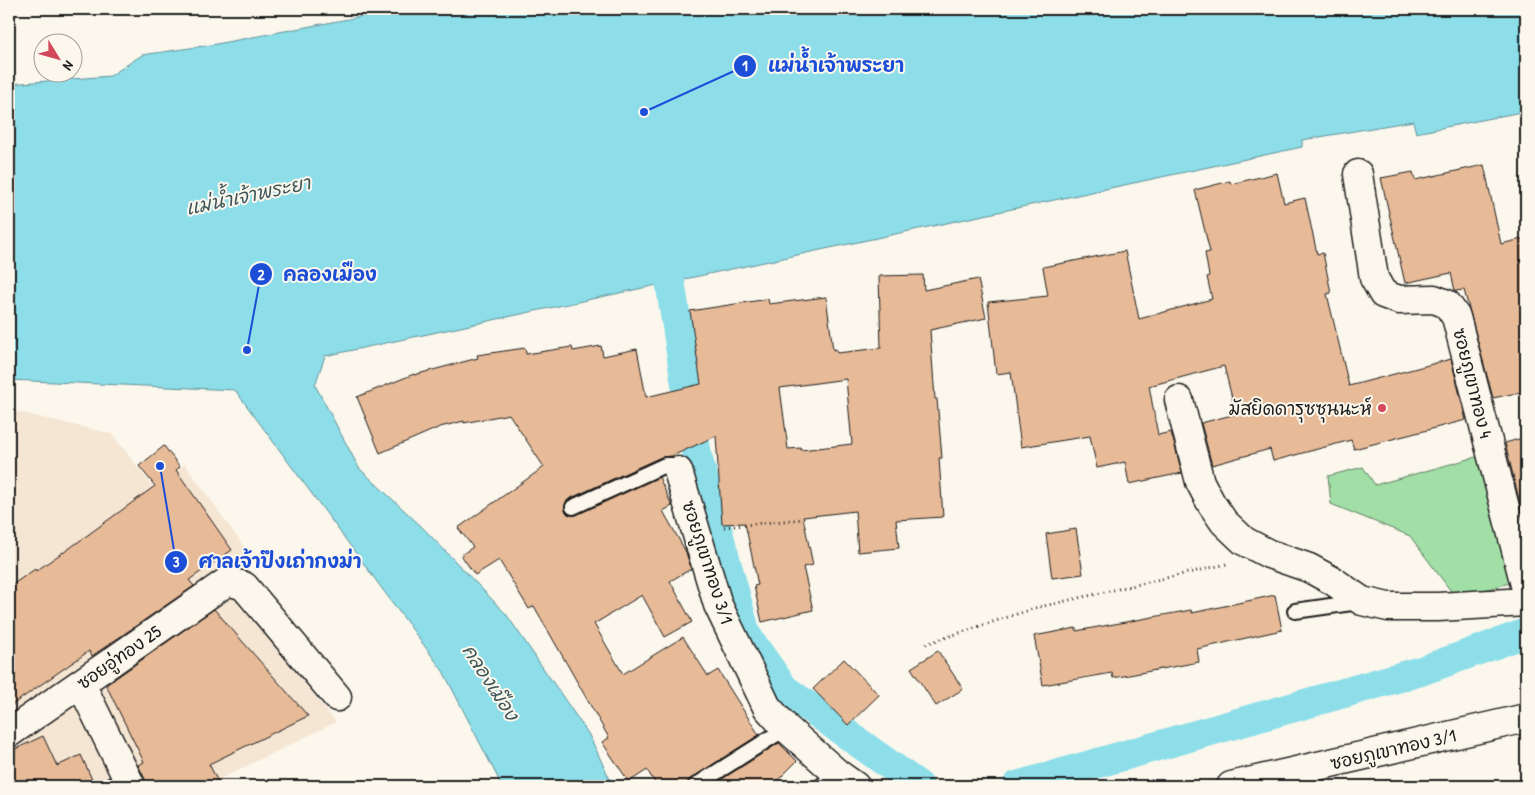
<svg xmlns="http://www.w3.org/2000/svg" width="1535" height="795" viewBox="0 0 1535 795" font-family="'Patrick Hand','Playpen Sans Thai',sans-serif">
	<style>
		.built { fill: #f5e5d3 }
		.green { fill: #a2dfa7; stroke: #5f7e62 }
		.water { fill: #8ddee9; stroke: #609097 }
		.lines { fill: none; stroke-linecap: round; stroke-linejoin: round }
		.canal { stroke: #8ddee9; stroke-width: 30 }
		.building { fill: #e8bb98; stroke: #1c1c1c; fill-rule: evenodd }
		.service-casing { stroke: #1c1c1c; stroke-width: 18 }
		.minor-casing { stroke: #1c1c1c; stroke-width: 31 }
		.path { stroke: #1c1c1c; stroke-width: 3; stroke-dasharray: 1 4; stroke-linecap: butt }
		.service { stroke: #fbf7ec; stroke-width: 14 }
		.minor { stroke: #fbf7ec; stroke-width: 28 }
		.poi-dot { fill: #d1495b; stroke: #fbf7ec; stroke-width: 2 }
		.labels { text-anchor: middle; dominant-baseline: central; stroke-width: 4; stroke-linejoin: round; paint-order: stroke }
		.street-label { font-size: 18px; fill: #1c1c1c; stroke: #fbf7ec }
		.poi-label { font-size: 18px; fill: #1c1c1c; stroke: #fbf7ec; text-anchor: end }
		.water-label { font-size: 19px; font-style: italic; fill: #3e565a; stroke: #fbf7ec }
		.leader { fill: none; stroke: #1d4ed8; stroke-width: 2 }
		.callout-dot { fill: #1d4ed8; stroke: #fbf7ec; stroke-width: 2 }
		.mark-label { font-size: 15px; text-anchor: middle; font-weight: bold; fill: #fff }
		.callout-label { font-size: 19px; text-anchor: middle; font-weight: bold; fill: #1d4ed8; stroke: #fbf7ec; stroke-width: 4; stroke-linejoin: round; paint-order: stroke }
	</style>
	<rect width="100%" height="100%" fill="#fbf7ec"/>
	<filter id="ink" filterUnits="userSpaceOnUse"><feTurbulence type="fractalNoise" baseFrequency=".02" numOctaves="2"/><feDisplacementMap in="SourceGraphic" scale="10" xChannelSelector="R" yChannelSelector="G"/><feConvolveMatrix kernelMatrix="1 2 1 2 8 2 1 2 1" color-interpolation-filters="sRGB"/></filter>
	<g filter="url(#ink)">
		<path class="built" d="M9 410 112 434 154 488 185 464 247 551 9 719Z
			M232 595 336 722 220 779 223 786H145L95 688Z
			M78 701 120 786H9V746Z"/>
		<path class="green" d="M1483 455 1513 582 1456 598 1410 536 1331 504 1328 476 1363 467 1375 485Z"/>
		<path class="water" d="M401 9H1526V111L1416 133 1413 121 1302 140V147L325 356 315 385 359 468 422 527 506 614 589 735 613 786H502L443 671 235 390 9 380V84L110 76 142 55 211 45Z"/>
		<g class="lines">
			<path class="canal" d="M664 242 697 456 746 635 784 689 919 786
				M1017 786 1421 671 1526 633"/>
		</g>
		<path class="building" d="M1484 165 1501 244 1526 238V391L1493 398 1464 290 1455 291 1451 273 1405 283 1381 178 1413 172 1415 180Z
			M1277 173 1284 203 1305 198 1317 254 1323 253 1331 293 1327 294 1349 386 1451 359 1466 420 1354 449 1351 440 1273 461 1270 449 1212 465 1201 423 1236 414 1224 366 1149 386 1158 435 1171 432 1182 473 1129 484 1125 462 1097 468 1090 436 1021 447 1011 372 996 374 988 302 1048 296 1043 267 1125 251 1139 319 1212 299 1207 277 1209 276 1205 253 1210 252 1195 190 1230 181 1231 184Z
			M923 275 924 290 978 279 986 318 930 330 935 399H937L942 458H939L943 517 896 520 899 548 858 552 855 511 803 517 813 565 803 567 813 610 762 622 754 586 758 585 745 523 722 524 716 436 672 456 661 457 569 499 566 502 565 511 568 514 576 515 659 477 672 506 663 511 686 552 691 569 670 581 692 622 665 637 642 595 594 624 623 674 683 637 708 676 718 670 759 735 690 779 686 786H657L647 770 629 782 602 742 609 738 534 606 529 609 499 560 475 575 461 555 473 547 458 528 544 467 509 414 464 423V421L440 427 380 453 357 397 414 374V375L478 358 477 355 525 348 526 354 572 347 573 351 601 346 603 356 637 349 646 397 701 384 690 311 768 299 769 304 826 297 833 350 836 349 837 353 881 348 879 276ZM846 379 852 444 801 450V448L788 449 780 388Z
			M1526 437V510L1522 511 1505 443Z
			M164 446 180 467 176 470 232 550 189 580 194 586 92 656 89 651 9 707V587L35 569 36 571 63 552V553L155 486 139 466Z
			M1076 529 1083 574 1052 578 1046 534Z
			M1275 595 1282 630 1197 649 1199 662 1113 678 1112 673 1043 685 1034 636 1076 628V631L1191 610 1192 613Z
			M214 609 308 716 209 764 220 786H146L145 779 138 765 144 762 106 685Z
			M938 651 963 689 936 706 911 668Z
			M844 659 879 695 848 725 813 689Z
			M43 736 57 766 81 755 94 784 109 777 114 786H9V752Z
			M779 743 797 761 772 786H711Z"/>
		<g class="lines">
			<defs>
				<path id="service" d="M573 507 665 465H671L678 471
					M1295 611 1359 602
					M695 786 786 728
					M821 786 838 774"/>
				<path id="minor" d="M1358 174 1374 278 1383 294 1399 300 1434 299 1447 304 1456 317 1526 589
					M1179 400 1200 482 1211 503 1224 522 1244 541 1269 554 1309 568 1333 581 1362 601 1388 607H1438L1526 602
					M678 471 718 605 767 707 786 728 838 774 855 786
					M81 684 131 786
					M9 733 228 581 244 586 337 697
					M1231 786 1526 718"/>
			</defs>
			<use href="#service" class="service-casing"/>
			<use href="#minor" class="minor-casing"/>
			<path class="path" d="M724 527 803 519
				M926 644 1035 608 1227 564"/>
			<use href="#service" class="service"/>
			<use href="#minor" class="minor"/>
		</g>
	</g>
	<circle class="poi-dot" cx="1382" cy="408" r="5"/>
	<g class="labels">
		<g class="street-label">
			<text transform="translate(1473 383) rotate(76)">ซอยภูเขาทอง 4</text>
			<text transform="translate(708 562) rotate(72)">ซอยภูเขาทอง 3/1</text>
			<text transform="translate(119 657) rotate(-35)">ซอยอู่ทอง 25</text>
			<text transform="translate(1393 749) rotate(-13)">ซอยภูเขาทอง 3/1</text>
		</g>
		<g class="poi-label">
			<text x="1372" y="408">มัสยิดดารุซซุนนะห์</text>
		</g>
		<g class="water-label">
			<text transform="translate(248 195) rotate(-12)">แม่น้ำเจ้าพระยา</text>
			<text transform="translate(491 682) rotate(57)">คลองเมือง</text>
		</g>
	</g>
	<path class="leader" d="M644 112L745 66M247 350L261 274M160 466L176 562"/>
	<g class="callout-dot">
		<circle cx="644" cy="112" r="5"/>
		<circle cx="247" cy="350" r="5"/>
		<circle cx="160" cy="466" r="5"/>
		<circle cx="745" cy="66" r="12"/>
		<circle cx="261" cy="274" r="12"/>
		<circle cx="176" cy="562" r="12"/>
	</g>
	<g class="mark-label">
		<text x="745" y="71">1</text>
		<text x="261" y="280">2</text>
		<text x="176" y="567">3</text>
	</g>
	<g class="callout-label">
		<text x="836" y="72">แม่น้ำเจ้าพระยา</text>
		<text x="330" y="281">คลองเมือง</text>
		<text x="280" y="568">ศาลเจ้าปึงเถ่ากงม่า</text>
	</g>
	<rect width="1535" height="795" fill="none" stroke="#fbf7ec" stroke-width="30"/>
	<rect x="15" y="15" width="1505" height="765" fill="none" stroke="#1c1c1c" stroke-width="2" filter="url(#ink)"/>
	<g transform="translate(58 58) rotate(127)"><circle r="24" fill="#fbf7ec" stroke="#a29f99"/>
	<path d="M0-4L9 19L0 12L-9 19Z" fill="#d1495b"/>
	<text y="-8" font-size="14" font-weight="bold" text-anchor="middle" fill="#1c1c1c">N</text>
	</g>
</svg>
